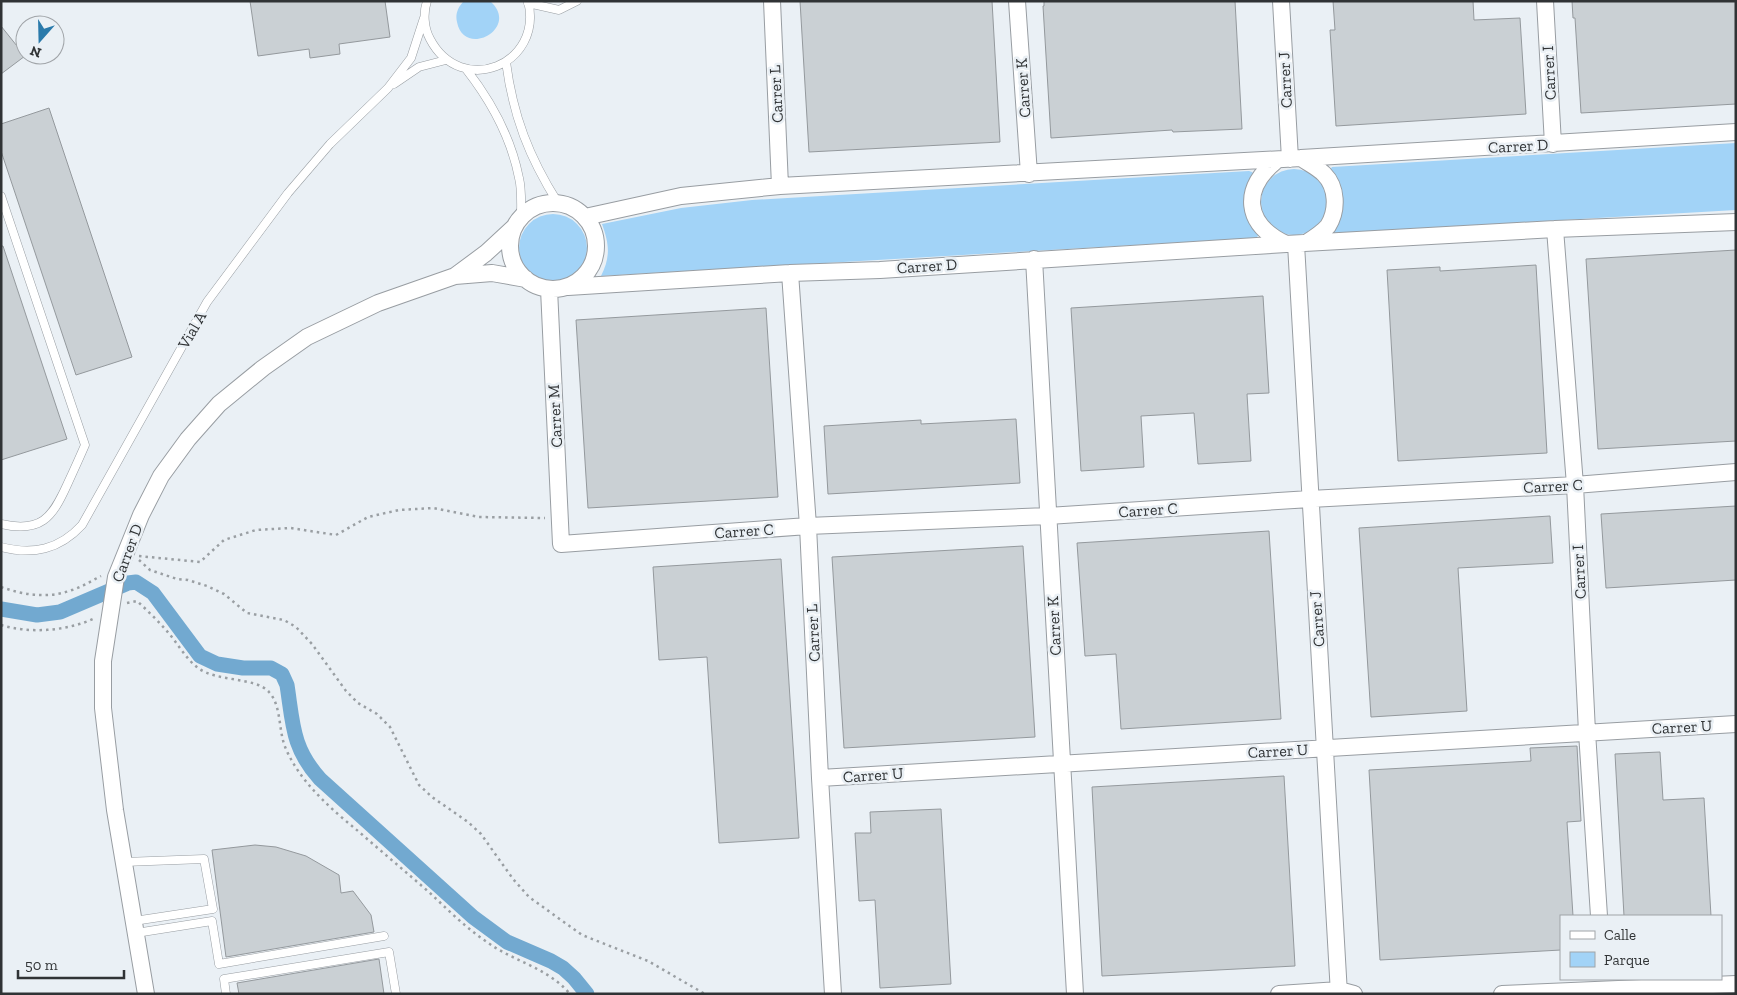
<svg xmlns="http://www.w3.org/2000/svg" width="1737" height="995" viewBox="0 0 1737 995" font-family="'Zilla Slab',serif">
	<style>
		.green { fill: #a2d3f7 }
		.lines { fill: none; stroke-linecap: round; stroke-linejoin: round }
		.canal { stroke: #72a9d0; stroke-width: 15 }
		.building { fill: #cad0d4; stroke: #94999d }
		.service-casing { stroke: #989da2; stroke-width: 9 }
		.minor-casing { stroke: #989da2; stroke-width: 18 }
		.path { stroke: #9a9fa3; stroke-width: 2.5; stroke-dasharray: 2.5 4; stroke-linecap: butt }
		.service { stroke: #fff; stroke-width: 8 }
		.minor { stroke: #fff; stroke-width: 16 }
		.labels { text-anchor: middle; dominant-baseline: central; stroke-width: 5; stroke-linejoin: round; paint-order: stroke }
		.street-label { font-size: 16px; fill: #303335; stroke: #eaf0f5 }
	</style>
	<rect width="100%" height="100%" fill="#eaf0f5"/>
	<path class="green" d="M464 1H490C521 28 464 59 457 22 455 14 458 7 464 1Z
		M1736 143V210L1338 233H1334L1333 231 1330 170 1332 167Z
		M1261 202a33 33 0 1 1 66 0a33 33 0 1 1-66 0Z
		M1249 171 1252 172 1254 174 1258 236 1256 238 601 276C611 256 609 244 602 224L681 208 752 200Z
		M519 248a34 34 0 1 1 68 0a34 34 0 1 1-68 0Z"/>
	<g class="lines">
		<path class="canal" d="M1 609 37 615 60 612 128 583 136 582 153 593 200 656 217 664 243 668H271L282 674 287 685C293 724 292 748 320 779L473 917 507 942 551 961 563 968 574 978 587 994"/>
	</g>
	<path class="building" d="M250 1H385L390 37 339 44 340 54 310 58 309 49 258 56Z
		M800 1H992L1000 142 809 152Z
		M1044 1H1235L1242 129 1173 132 1172 130 1051 138 1043 6H1044Z
		M1333 1H1473L1474 20 1520 18 1526 114 1336 126 1330 30H1335Z
		M1572 1H1736V104L1581 113 1575 18H1573Z
		M1 26 25 56 1 74Z
		M49 108 132 357 76 375 1 151V124Z
		M1 246H3L67 439 1 460Z
		M1736 250V441L1598 449 1586 259Z
		M1536 265 1547 453 1398 461 1387 270 1440 267V271Z
		M1263 296 1269 393 1247 394 1251 461 1198 464 1194 413 1141 416 1144 467 1081 471 1071 308Z
		M766 308 778 497 588 508 576 320Z
		M1016 419 1020 483 828 494 824 426 921 420V424Z
		M1736 506V580L1606 588 1601 514Z
		M1550 516 1553 563 1458 568 1467 711 1371 717 1359 528Z
		M1269 531 1281 719 1121 729 1116 654 1085 656 1077 543Z
		M1023 546 1035 737 844 748 832 557Z
		M781 559 799 838 719 843 707 657 659 660 653 567Z
		M1577 746 1581 821 1567 822 1573 916H1561V950L1380 960 1369 770 1531 761 1530 748Z
		M1660 752 1663 800 1704 798 1711 916H1624L1615 754Z
		M1284 776 1295 966 1102 976 1092 787Z
		M941 809 951 984 880 988 875 900 859 901 855 833H871L870 812Z
		M255 845 276 847 306 856 339 875 341 893 353 891 371 915 374 932 226 957 212 850Z
		M379 959 384 994H239L237 983Z"/>
	<g class="lines">
		<defs>
			<path id="service" d="M427 1C423 13 424 28 430 39 461 98 544 65 528 1
				M528 3 559 10 577 1
				M506 62C513 116 529 157 558 203
				M466 69C491 101 511 137 519 178 522 190 521 204 521 217
				M394 84 419 67 446 60
				M1 196 85 445C79 459 73 472 67 485 52 518 41 533 1 524
				M1 547C33 555 59 550 82 525L207 302 288 193 330 144 388 88 411 58 424 18
				M124 862 204 859 213 909 134 921
				M136 933 212 921 219 964 384 936
				M226 994 224 979 389 952 396 994"/>
			<path id="minor" d="M772 1 780 186
				M1017 1 1029 174
				M1281 1 1290 159
				M1545 1 1553 144
				M1301 158 1736 132
				M1277 160C1241 189 1244 224 1286 244L1555 229 1736 222
				M510 246a43 43 0 1 1 86 0a43 43 0 1 1-86 0Z
				M585 217 681 196 780 186 1301 158C1308 163 1317 167 1324 174 1337 187 1338 210 1328 226 1322 233 1314 238 1306 243
				M1555 229 1575 485 1587 732 1599 916
				M1296 244 1339 994
				M1034 259 1075 994
				M790 273 808 526 820 778 833 994
				M455 276 486 253 513 228
				M568 287 790 273 880 270 1286 244
				M549 289 561 544 808 526 1048 516 1310 499 1575 485 1736 472
				M820 778 1736 724
				M146 994 115 810 103 708V661L116 577 141 515 161 476 188 439 219 404 263 368 307 337 378 303 455 276 492 273 526 279
				M1279 994 1339 990 1354 994
				M1502 994 1736 984"/>
		</defs>
		<use href="#service" class="service-casing"/>
		<use href="#minor" class="minor-casing"/>
		<path class="path" d="M139 556 200 562 224 540 256 530 291 528 336 535 368 517 399 510 433 508 479 517 545 518
			M139 560 150 570 177 579 188 580 207 586 224 594 247 613 284 620 296 627 312 644 346 691 358 703 377 714 390 727 419 785 432 797 468 822 481 834 513 879 529 897 582 935 648 961 705 994
			M1 587C24 595 48 599 72 590 82 587 91 581 101 576
			M127 603 137 601C147 610 157 620 166 630 177 642 185 658 198 668 217 682 256 677 269 692 282 706 278 732 286 749 300 782 331 809 358 831 382 852 406 872 430 893 448 910 466 928 487 942 514 962 547 967 570 994
			M1 625C30 634 68 631 95 618"/>
		<use href="#service" class="service"/>
		<use href="#minor" class="minor"/>
	</g>
	<g class="labels">
		<g class="street-label">
			<text transform="translate(1549 73) rotate(-93)">Carrer I</text>
			<text transform="translate(1285 80) rotate(-93)">Carrer J</text>
			<text transform="translate(1023 88) rotate(-94)">Carrer K</text>
			<text transform="translate(776 94) rotate(-93)">Carrer L</text>
			<text transform="translate(1518 146) rotate(-3)">Carrer D</text>
			<text transform="translate(927 266) rotate(-4)">Carrer D</text>
			<text transform="translate(192 330) rotate(-60)">Vial A</text>
			<text transform="translate(555 416) rotate(-93)">Carrer M</text>
			<text transform="translate(1553 486) rotate(-3)">Carrer C</text>
			<text transform="translate(1148 510) rotate(-4)">Carrer C</text>
			<text transform="translate(744 531) rotate(-4)">Carrer C</text>
			<text transform="translate(127 553) rotate(-70)">Carrer D</text>
			<text transform="translate(1579 572) rotate(-93)">Carrer I</text>
			<text transform="translate(1317 619) rotate(-94)">Carrer J</text>
			<text transform="translate(1054 626) rotate(-93)">Carrer K</text>
			<text transform="translate(813 633) rotate(-93)">Carrer L</text>
			<text transform="translate(1682 727) rotate(-3)">Carrer U</text>
			<text transform="translate(1278 751) rotate(-3)">Carrer U</text>
			<text transform="translate(873 775) rotate(-4)">Carrer U</text>
		</g>
	</g>
	<rect width="1737" height="995" fill="none" stroke="#303335" stroke-width="5"/>
	<rect x="1560" y="915" width="162" height="65" fill="#eaf0f5" stroke="#a0a4a8"/>
	<rect x="1570" y="931" width="25" height="8" fill="#ffffff" stroke="#a0a4a8"/>
	<text x="1604" y="940" font-size="15" fill="#303335">Calle</text>
	<rect x="1570" y="952" width="25" height="15" fill="#a2d3f7" stroke="#a0a4a8"/>
	<text x="1604" y="965" font-size="15" fill="#303335">Parque</text>
	<g transform="translate(40 40) rotate(200)"><circle r="24" fill="#eaf0f5" stroke="#a0a4a8"/>
	<path d="M0-4L9 19L0 12L-9 19Z" fill="#2a7aab"/>
	<text y="-8" font-size="14" font-weight="bold" text-anchor="middle" fill="#303335">N</text>
	</g>
	<path d="M18 970v8h106v-8" fill="none" stroke="#303335" stroke-width="2.5"/>
	<text x="25" y="970" font-size="15" fill="#303335" stroke="#eaf0f5" stroke-width="4" paint-order="stroke">50 m</text>
</svg>
